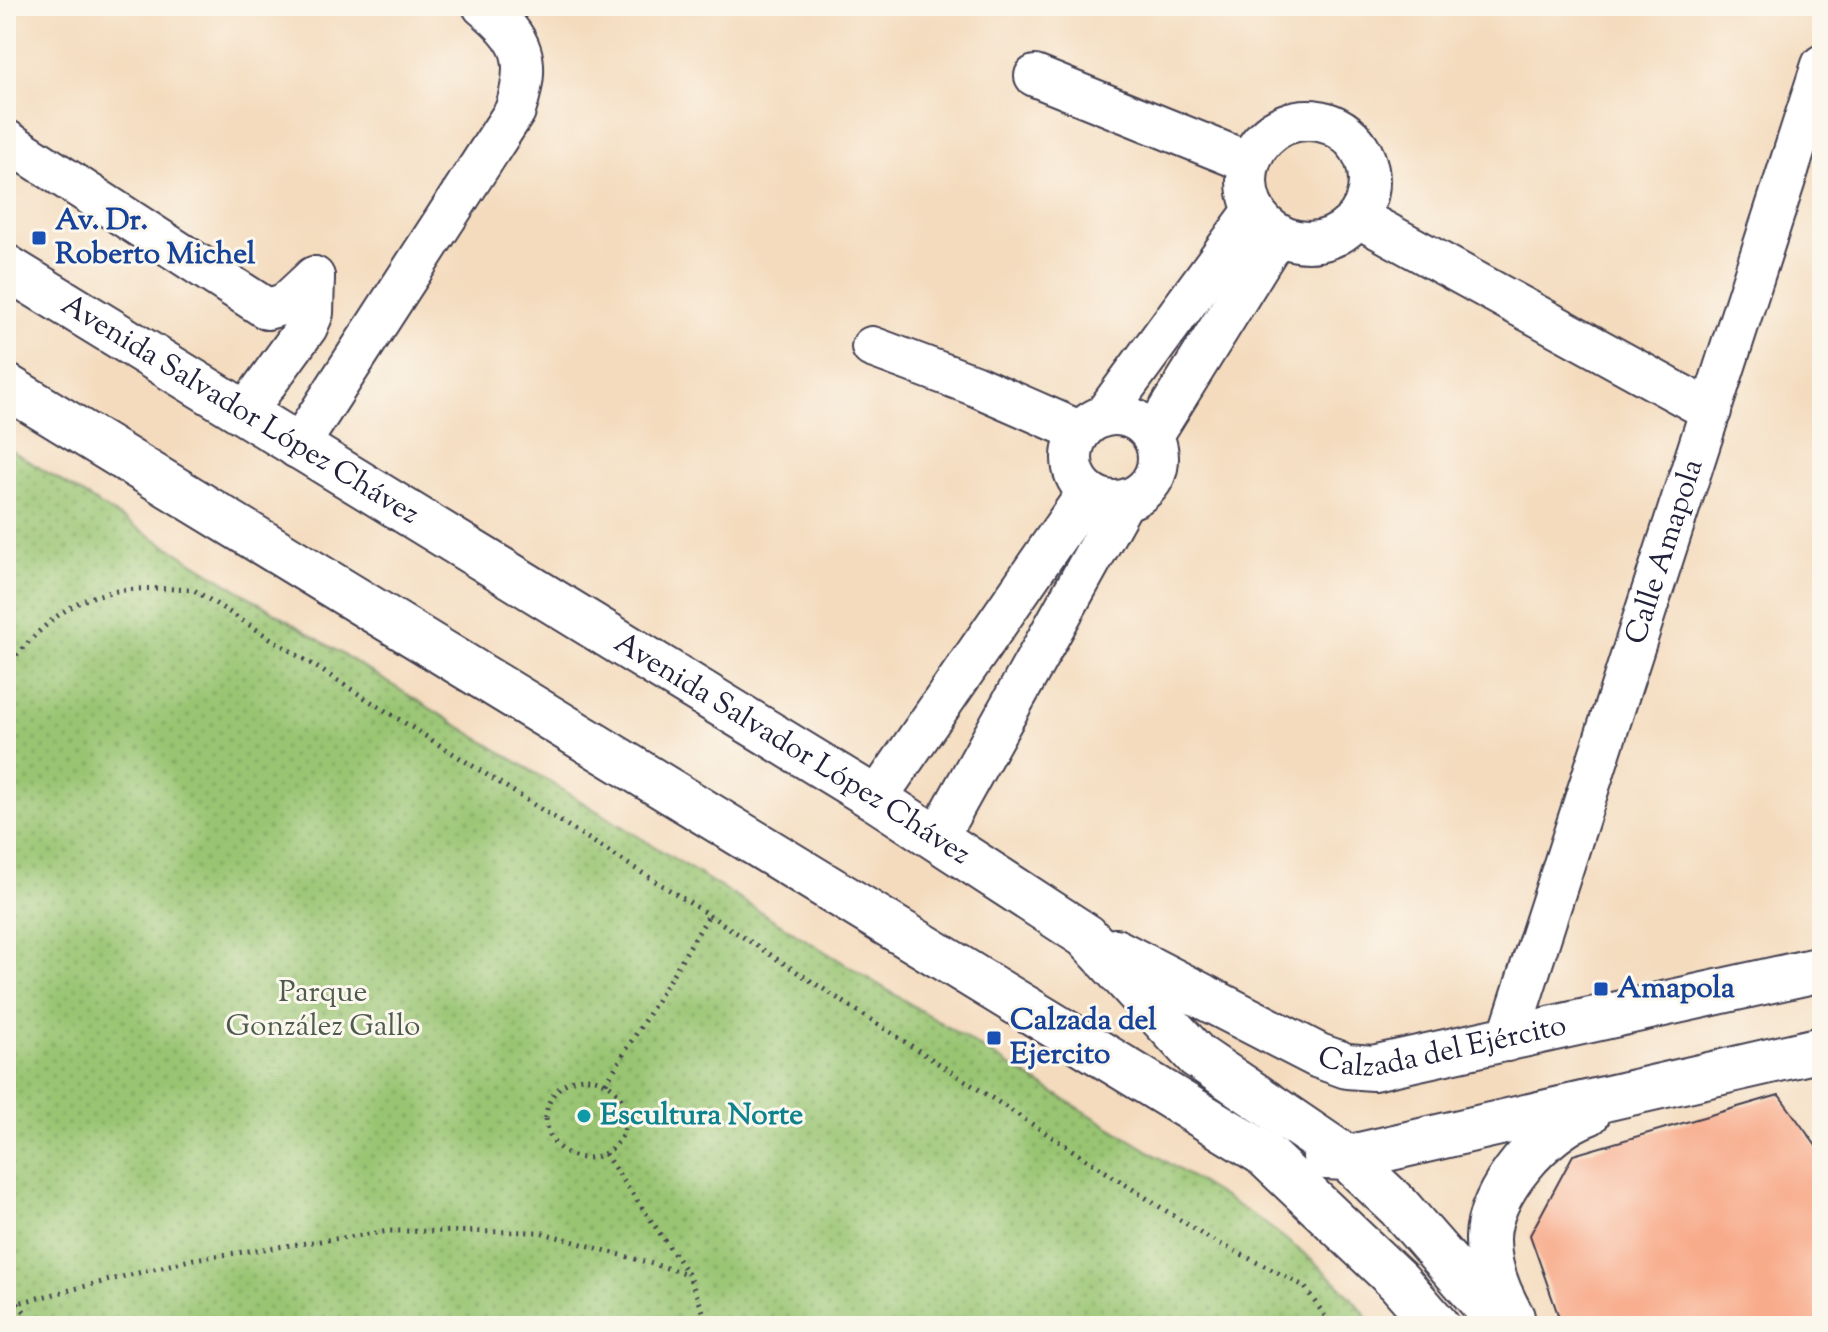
<svg xmlns="http://www.w3.org/2000/svg" width="1828" height="1332" viewBox="0 0 1828 1332" font-family="'Sorts Mill Goudy',serif">
	<style>
		.park { fill: url(#park-dots); stroke: #5e7456; stroke-width: 2 }
		.building { fill: #f8ab8b }
		.lines { fill: none; stroke-linecap: round; stroke-linejoin: round }
		.minor-casing { stroke: #423e4f; stroke-width: 44 }
		.major-casing { stroke: #423e4f; stroke-width: 48 }
		.path { stroke: #423e4f; stroke-width: 5; stroke-dasharray: 2 6; stroke-linecap: butt }
		.minor { stroke: #fff; stroke-width: 40 }
		.major { stroke: #fff; stroke-width: 44 }
		.transit-dot { fill: #1a4fb4; stroke: #fbf7ec; stroke-width: 3 }
		.culture-dot { fill: #0f9aa8; stroke: #fbf7ec; stroke-width: 3 }
		.labels { text-anchor: middle; dominant-baseline: central; stroke-width: 6; stroke-linejoin: round; paint-order: stroke }
		.transit-label { font-size: 30px; font-weight: bold; fill: #164399; stroke: #fbf7ec; text-anchor: start }
		.street-label { font-size: 30px; fill: #22223b; stroke: #fbf7ec }
		.park-label { font-size: 30px; fill: #4c5b4e; stroke: #fbf7ec }
		.culture-label { font-size: 30px; font-weight: bold; fill: #0d838f; stroke: #fbf7ec; text-anchor: start }
	</style>
	<defs>
		<pattern id="park-dots" width="8" height="8" patternUnits="userSpaceOnUse" patternTransform="scale(2)"><rect width="8" height="8" fill="#99c572"/><path d="M2 2h.1M6 6h.1" fill="none" stroke="#7ca05f" stroke-width="1.8" stroke-linecap="round"/></pattern>
	</defs>
	<rect width="100%" height="100%" fill="#fbf7ec"/>
	<filter id="ink" filterUnits="userSpaceOnUse"><feTurbulence type="fractalNoise" baseFrequency=".0125" numOctaves="2"/><feDisplacementMap in="SourceGraphic" scale="16" xChannelSelector="R" yChannelSelector="G"/><feConvolveMatrix kernelMatrix="1 2 1 2 8 2 1 2 1" color-interpolation-filters="sRGB"/></filter>
	<filter id="wash" filterUnits="userSpaceOnUse"><feTurbulence type="fractalNoise" baseFrequency=".006" numOctaves="4" result="noise"/><feDisplacementMap in="SourceGraphic" scale="32" xChannelSelector="R" yChannelSelector="G"/><feGaussianBlur stdDeviation="1.8" result="paint"/><feColorMatrix in="noise" values="0 0 0 0 0 0 0 0 0 0 0 0 0 0 0 0 0 1.4 0 .05"/><feComposite in="paint" operator="in"/></filter>
	<g filter="url(#wash)">
		<rect width="100%" height="100%" fill="#f4dbbe"/>
		<path class="park" d="M6 447 1259 1219C1302 1251 1343 1282 1374 1326H6Z"/>
		<g id="blocks">
			<path class="building" d="M1779 1095 1822 1154V1326H1562L1530 1235 1573 1155Z"/>
		</g>
	</g>
	<g filter="url(#ink)">
		<use href="#blocks" fill-opacity="0" stroke="#423e4f" stroke-width="2"/>
		<g class="lines">
			<defs>
				<g id="minor">
					<path d="M1035 76 1248 162"/>
					<circle cx="1308" cy="181" r="61"/>
					<path d="M6 140 267 309 285 304 314 277"/>
					<path d="M1359 218 1711 411"/>
					<path d="M872 347 974 385 1079 431"/>
					<path d="M244 414 307 327 313 313 314 277"/>
					<path d="M1105 414 1253 212"/>
					<circle cx="1115" cy="458" r="43"/>
					<path d="M1153 435 1277 235"/>
					<path d="M297 448 515 111C531 60 525 40 483 6"/>
					<path d="M876 799 1087 493"/>
					<path d="M937 838 1124 501"/>
					<path id="s1" d="M1507 1041 1822 65"/>
				</g>
				<g id="major">
					<path id="s2" d="M6 267 876 799 1086 936 1197 1056 1347 1158 1399 1207 1503 1326"/>
					<path d="M6 386 1263 1153 1399 1282 1437 1326"/>
					<path id="s3" d="M1115 951 1319 1056 1347 1066 1373 1068 1822 969"/>
					<path d="M1325 1157 1347 1158 1822 1049"/>
					<path d="M1512 1317C1498 1293 1488 1268 1488 1240 1487 1192 1545 1128 1588 1113"/>
				</g>
			</defs>
			<use href="#minor" class="minor-casing"/>
			<use href="#major" class="major-casing"/>
			<path class="path" d="M6 667C68 594 99 584 194 590L709 915 1205 1236 1304 1286 1332 1326
				M546 1118a40 40 0 1 1 80 0a40 40 0 1 1-80 0Z
				M606 1083 709 915
				M605 1154 688 1274 709 1326
				M6 1274 16 1301 36 1326
				M6 1306 194 1259 390 1231 540 1232 688 1274"/>
			<use href="#minor" class="minor"/>
			<use href="#major" class="major"/>
		</g>
	</g>
	<g class="transit-dot">
		<rect x="31" y="230" width="16" height="16" rx="4"/>
		<rect x="1593" y="981" width="16" height="16" rx="4"/>
		<rect x="986" y="1030" width="16" height="16" rx="4"/>
	</g>
	<circle class="culture-dot" cx="584" cy="1116" r="8"/>
	<g class="labels">
		<g class="transit-label">
			<text x="55" y="221">Av. Dr.<tspan x="55" dy="34">Roberto Michel</tspan></text>
			<text x="1617" y="989">Amapola</text>
			<text x="1010" y="1021">Calzada del<tspan x="1010" dy="34">Ejercito</tspan></text>
		</g>
		<g class="street-label">
			<text stroke="none"><textPath href="#s2" startOffset="274">Avenida Salvador López Chávez</textPath></text>
			<text stroke="none"><textPath href="#s1" startOffset="514">Calle Amapola</textPath></text>
			<text stroke="none"><textPath href="#s2" startOffset="922">Avenida Salvador López Chávez</textPath></text>
			<text stroke="none"><textPath href="#s3" startOffset="356">Calzada del Ejército</textPath></text>
		</g>
		<g class="park-label">
			<text x="323" y="993">Parque<tspan x="323" dy="34">González Gallo</tspan></text>
		</g>
		<g class="culture-label">
			<text x="600" y="1116">Escultura Norte</text>
		</g>
	</g>
	<rect width="1828" height="1332" fill="none" stroke="#fbf7ec" stroke-width="32"/>
</svg>
